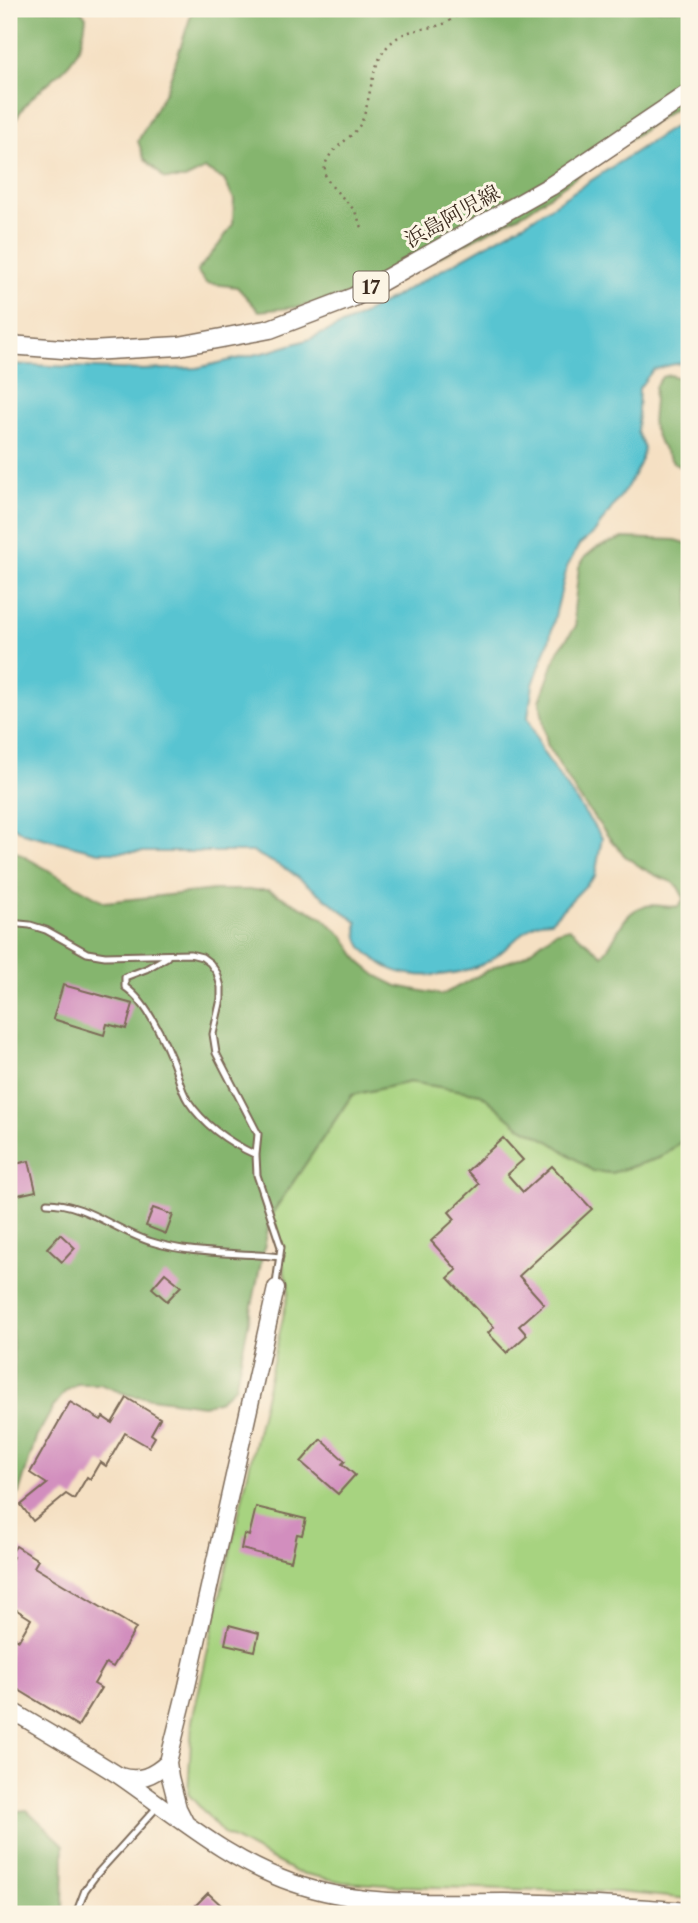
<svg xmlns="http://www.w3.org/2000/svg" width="698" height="1923" viewBox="0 0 698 1923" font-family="'Libre Caslon Text','Noto Serif JP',serif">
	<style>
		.green { fill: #a7d380; stroke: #717e4f; stroke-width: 2 }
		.forest { fill: #85b56e; stroke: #607046; stroke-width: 2 }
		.water { fill: #58c4d1; stroke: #4a7778; stroke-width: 2 }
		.building { fill: #d28ebe }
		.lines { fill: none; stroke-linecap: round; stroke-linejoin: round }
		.lane-casing { stroke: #7c6a58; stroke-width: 9 }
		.secondary-casing { stroke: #7c6a58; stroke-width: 19 }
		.primary-casing { stroke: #7c6a58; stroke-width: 21 }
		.path { stroke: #7c6a58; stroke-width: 2.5; stroke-dasharray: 2 5; stroke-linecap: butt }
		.lane { stroke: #fff; stroke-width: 5 }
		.secondary { stroke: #fff; stroke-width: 16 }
		.primary { stroke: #fff; stroke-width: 18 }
		.labels { text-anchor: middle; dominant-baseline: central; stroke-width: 6; stroke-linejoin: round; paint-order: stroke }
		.shield { fill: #fcf5e5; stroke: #75675a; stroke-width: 2 }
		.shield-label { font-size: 19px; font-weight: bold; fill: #3b2a1e }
		.street-label { font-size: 21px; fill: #3b2a1e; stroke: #fcf5e5 }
	</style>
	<rect width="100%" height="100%" fill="#fcf5e5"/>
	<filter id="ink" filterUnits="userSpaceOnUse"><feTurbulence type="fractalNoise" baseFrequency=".0143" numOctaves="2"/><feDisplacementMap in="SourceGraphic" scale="14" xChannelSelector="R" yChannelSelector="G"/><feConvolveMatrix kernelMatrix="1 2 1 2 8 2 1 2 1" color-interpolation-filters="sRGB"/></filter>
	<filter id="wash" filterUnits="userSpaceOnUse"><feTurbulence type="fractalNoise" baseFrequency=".00686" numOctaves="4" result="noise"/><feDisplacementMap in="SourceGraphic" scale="28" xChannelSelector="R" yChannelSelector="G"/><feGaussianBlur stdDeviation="1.57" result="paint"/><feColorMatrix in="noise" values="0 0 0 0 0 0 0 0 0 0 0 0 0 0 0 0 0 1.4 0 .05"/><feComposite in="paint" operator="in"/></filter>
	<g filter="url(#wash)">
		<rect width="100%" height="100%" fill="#f5e0c3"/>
		<path class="green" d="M410 1082 481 1094 518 1125 551 1142 593 1171 611 1173 659 1158 689 1136V1899L617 1892 402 1886 343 1882 296 1872 224 1834 188 1794 192 1721 289 1291 271 1215 352 1095Z"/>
		<path class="forest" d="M9 9H80L86 17C81 69 57 70 26 104 19 112 14 123 9 132Z
			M193 9H689V98L526 212 383 286 299 307 259 311 237 287 206 283 197 271 218 246 233 224 234 199 224 180 205 169 185 179H165L144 158 138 141 167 88Z
			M670 375 689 381V472L673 462 660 444 652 424 655 387 662 377Z
			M623 538 676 540 689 544V1136L659 1158 611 1173 593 1171 551 1142 518 1125 481 1094 410 1082 352 1095 271 1215 235 1387 220 1400 203 1405 128 1395 100 1384H77L65 1392 54 1406 36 1438 19 1493 9 1503V1409C17 1385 13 1337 9 1311V848L105 902 214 890H268L322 917 344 937 361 963 377 976 397 986 442 995 498 965 522 957 555 932 569 928 602 955C618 940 620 911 646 906 657 903 668 909 679 906L684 898 678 887 672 882 655 875 642 868 625 856 611 840 578 796 547 744 540 701 558 651 576 626 574 610 579 567 585 557 596 548Z
			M27 1810 64 1845 63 1914H9V1812Z"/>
		<path class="water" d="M689 117V362L670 365 653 370 639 388 637 432 644 448 640 464 627 487 594 533 579 545 567 567 549 641 533 685 528 717 542 751 602 838 595 876 551 921C546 922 540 921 535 924 518 934 503 955 483 964 455 977 404 982 379 962 362 950 356 944 357 922L288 870 253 852H98L23 833 9 823V364L140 370 197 368 271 351 310 339 353 320 530 220Z"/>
		<g id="blocks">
			<path class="building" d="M63 985 133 1004 126 1029 107 1024 104 1035 53 1019Z
				M503 1138 523 1160 507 1174 523 1192 552 1166 592 1209 519 1276 544 1304 519 1326 527 1335 507 1353 488 1333 494 1327 448 1278 457 1270 431 1241 455 1219 449 1212 479 1184 467 1171Z
				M29 1161 36 1191 9 1197V1172L17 1170 15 1164Z
				M153 1208 173 1215 166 1234 146 1226Z
				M60 1234 75 1248 62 1262 47 1248Z
				M165 1273 181 1286 167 1301 152 1288Z
				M127 1398 160 1418 151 1434 155 1437 149 1447 125 1433 106 1466 100 1462 90 1479 87 1477 74 1499 66 1494 33 1521 21 1505 47 1484 30 1473 70 1402 101 1420 103 1417 112 1423Z
				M321 1439 345 1461 342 1464 355 1475 338 1494 301 1462Z
				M256 1507 306 1519 302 1535 297 1534 291 1561 241 1549 244 1534 249 1536Z
				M16 1546 38 1560 34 1567 136 1628 113 1667 106 1663 94 1684 101 1688 78 1726 9 1684V1644L13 1637 19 1640 31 1619 9 1605V1564L13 1557 10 1555Z
				M229 1625 259 1633 255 1651 225 1644Z
				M208 1893 221 1905 212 1914H205L196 1905Z"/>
		</g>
	</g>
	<g filter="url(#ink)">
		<use href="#blocks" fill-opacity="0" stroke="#7c6a58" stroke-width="2"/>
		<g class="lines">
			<defs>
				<path id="lane" d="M9 923 30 925 46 930 87 953 105 956 190 954 202 957 210 963 217 973 221 987V999L213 1034 216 1053 258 1134 256 1155 257 1175 281 1247 276 1284
					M167 957 146 969 125 977V987C146 1001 163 1038 172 1060 178 1074 180 1089 188 1101 204 1125 230 1143 256 1155
					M47 1203C85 1203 116 1231 152 1242 193 1255 238 1252 280 1257
					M76 1914 85 1890 96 1875 159 1805"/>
				<path id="secondary" d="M9 1709C45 1731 82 1752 118 1775 175 1814 226 1860 293 1883 361 1907 433 1902 504 1902 566 1903 628 1906 689 1911
					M120 1776C139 1782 153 1776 168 1762
					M186 1824 178 1808 170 1777 168 1762 187 1686 276 1288"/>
				<path id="primary" d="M9 345 90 351 179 346 270 329 354 297 551 186 689 93"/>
			</defs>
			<use href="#lane" class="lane-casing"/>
			<use href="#secondary" class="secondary-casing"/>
			<use href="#primary" class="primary-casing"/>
			<path class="path" d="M362 227C359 222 358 217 355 212 348 200 328 187 325 174 321 151 352 141 361 123 374 94 368 55 400 36 422 24 445 33 462 9"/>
			<use href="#lane" class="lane"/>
			<use href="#secondary" class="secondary"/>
			<use href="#primary" class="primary"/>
		</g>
	</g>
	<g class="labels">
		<rect class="shield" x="353.5" y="271.5" width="35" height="31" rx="5"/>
		<g class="shield-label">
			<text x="371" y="287">17</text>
		</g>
		<g class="street-label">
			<text transform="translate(452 216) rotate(-29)">浜島阿児線</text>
		</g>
	</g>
	<rect width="698" height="1923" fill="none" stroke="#fcf5e5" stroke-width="35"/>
</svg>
